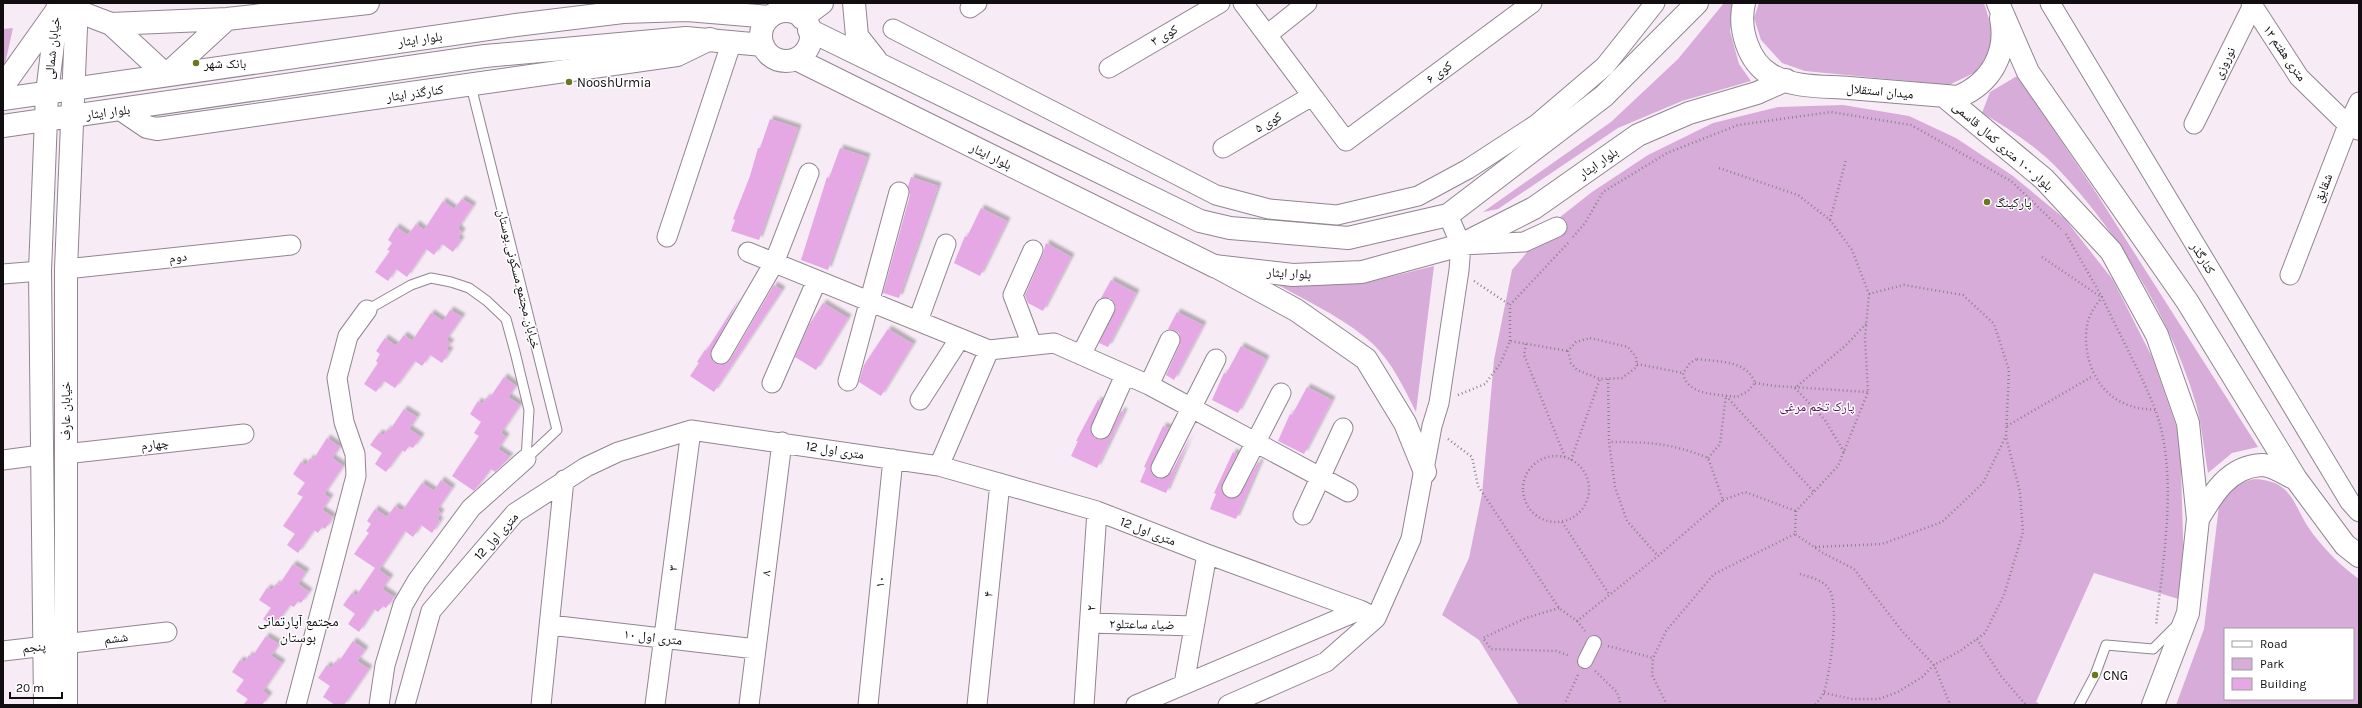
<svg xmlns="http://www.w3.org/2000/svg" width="2362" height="708" viewBox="0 0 2362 708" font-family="Karla,'Noto Naskh Arabic',sans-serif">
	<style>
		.green { fill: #d8acd8; fill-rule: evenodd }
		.building { fill: #e5a8e5; filter: url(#shadow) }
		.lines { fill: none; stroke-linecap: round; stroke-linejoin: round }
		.service-casing { stroke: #908590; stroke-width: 11 }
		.pedestrian-casing { stroke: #908590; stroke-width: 16 }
		.minor-casing { stroke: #908590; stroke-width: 21 }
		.tertiary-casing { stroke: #908590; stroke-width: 24 }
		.secondary-casing { stroke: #908590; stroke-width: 24 }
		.path { stroke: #8b828a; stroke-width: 2.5; stroke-dasharray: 1 3; stroke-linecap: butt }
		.service { stroke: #fff; stroke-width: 9 }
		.pedestrian { stroke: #fff; stroke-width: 14 }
		.minor { stroke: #fff; stroke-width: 19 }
		.tertiary { stroke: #fff; stroke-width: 22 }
		.secondary { stroke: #fff; stroke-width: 22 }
		.poi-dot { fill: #6b7621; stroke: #fff; stroke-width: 1.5 }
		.labels { text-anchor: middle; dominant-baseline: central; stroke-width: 3; stroke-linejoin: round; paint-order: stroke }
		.street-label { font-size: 13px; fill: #110d11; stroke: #fff }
		.poi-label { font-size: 13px; fill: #110d11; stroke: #fff; text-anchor: start }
		.park-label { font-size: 13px; fill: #560d59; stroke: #fff }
		.neighbourhood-label { font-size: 14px; fill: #110d11; stroke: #fff }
	</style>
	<defs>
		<filter id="shadow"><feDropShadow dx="3.5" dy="-3.5" stdDeviation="1" flood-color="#0004"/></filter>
	</defs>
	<rect width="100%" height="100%" fill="#f7ebf6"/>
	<path class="green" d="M1724 3H1732L1734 6 1730 31 1739 64 1751 81 1682 101 1618 128 1498 209 1483 212 1611 122 1678 59Z
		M1759 3H1984L1993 32 1988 53 1976 72 1949 85 1805 71 1782 63 1761 40 1754 18Z
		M13 28 3 73V29Z
		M2017 76 2095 191 2258 447 2232 453 2208 473C2204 450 2202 426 2196 404 2171 319 2120 235 2060 171 2038 147 2009 129 1982 113L1990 92Z
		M1843 105 1909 116 1956 138 2013 176 2065 219 2113 280 2152 357 2180 437 2185 601 2094 573 2036 702 2041 705H1519L1479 640 1442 615 1469 558 1482 494 1494 360 1512 270 1550 225 1592 192 1648 155 1713 123 1778 107Z
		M1434 266 1416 412C1404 388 1392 362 1372 343 1343 317 1304 300 1271 281L1316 285 1369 282Z
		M2255 479C2295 481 2293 508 2313 534 2326 551 2342 567 2359 579V705H2176L2204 629 2219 506C2227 490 2239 482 2255 479ZM2225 629H2353V699H2225Z"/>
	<path class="building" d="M770 119 798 128 759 240 731 231 735 220 733 219 750 176 758 148H760Z
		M840 148 867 157 828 270 801 260 827 177 829 178Z
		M911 177 938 186 899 298 883 293 910 195 908 186Z
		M462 199 473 206 458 228 462 232 458 238 461 240 453 252 442 244 434 255 426 249 407 277 396 269 388 281 375 272 390 251 387 250 392 243 388 240 396 227 408 235 416 224 424 230 443 201 454 209Z
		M981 208 1007 221 980 276 954 263 965 236 967 237Z
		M1046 243 1071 257 1043 311 1028 303 1025 295 1043 254Z
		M1111 280 1136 293 1108 347 1099 343 1116 307 1110 298H1101Z
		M774 285 782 290 714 392 690 376 699 363 697 362 705 350 706 351 739 299 710 354 711 359 716 364H726L730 360Z
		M823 303 848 318 816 370 795 357 809 325Z
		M450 310 462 317 446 340 451 343 446 349 450 351 442 363 430 355 422 366 415 361 395 388 384 381 376 392 364 384 378 363 376 361 380 354 376 351 385 338 396 346 404 335 412 341 431 313 443 321Z
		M1177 312 1203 325 1174 380 1166 375 1180 344 1179 333 1174 330 1168 329Z
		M888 329 913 344 881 396 859 382 864 365Z
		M1241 346 1266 359 1238 413 1212 400 1224 373 1226 374Z
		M504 377 516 386 508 397 520 405 501 433 506 437 498 449 510 457 495 472 491 469 474 491 452 476 479 436 474 433 481 422 470 414 478 401 482 404 487 397 489 399Z
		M1307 387 1332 400 1304 454 1278 441 1290 414 1292 415Z
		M1098 400 1101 402 1090 430 1096 439 1103 440 1108 438 1121 411 1124 412 1097 468 1071 456 1078 441H1076Z
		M404 409 417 417 409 429 421 437 413 448 409 446 405 452 402 450 386 472 375 464 382 453 370 445 379 433 383 435 388 429 390 430Z
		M1163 426 1169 428 1150 468 1152 474 1156 478 1162 479 1171 473 1190 437 1166 493 1140 482 1146 468 1144 467Z
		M327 438 340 447 332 458 343 466 324 494 330 498 322 510 333 517 325 529 322 527 318 533 314 530 298 553 287 545 295 534 283 526 303 497 297 494 305 483 293 474 301 462 306 465 310 458 313 460Z
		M1233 452 1237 454 1221 488 1223 494 1227 498 1238 497 1258 462 1260 463 1236 519 1210 509 1216 494 1214 493Z
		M441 480 452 488 437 510 441 513 437 519 440 521 432 533 421 525 413 537 405 531 379 570 390 578 382 589 394 597 386 608 383 606 378 612 374 609 359 632 348 624 355 614 343 605 352 593 356 596 375 568 354 554 369 533 366 531 371 524 367 521 375 509 387 517 395 506 402 511 422 483 434 491Z
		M293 564 306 572 298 584 309 592 301 603 298 601 294 607 290 605 274 627 263 619 271 608 259 600 267 588 272 590 276 584 279 585Z
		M266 636 279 644 271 656 282 663 263 691 269 696 262 705H243L248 699 236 691 244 680 232 672 240 660 245 662 249 655 252 657Z
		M353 641 365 650 357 661 369 669 344 705H335L323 697 330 686 318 678 327 665 331 668 336 661 338 663Z"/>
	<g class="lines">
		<defs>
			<path id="service" d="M471 86 557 430 526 459
				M367 310 411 285 431 278 451 282 469 288 487 301 506 319 515 352 529 410 526 459
				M2079 705 2095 675 2106 645 2153 649 2176 626"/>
			<path id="pedestrian" d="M1585 661 1594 643"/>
			<path id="minor" d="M1243 3 1346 141 1532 3
				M2050 3 2350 502 2359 512
				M2251 3 2299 77 2348 125 2358 130
				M970 8 977 3
				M893 29 1216 195 1269 209 1337 215 1418 196 1468 169 1537 124 1605 66 1655 3
				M1267 35 1307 3
				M1109 68 1220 3
				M2194 124 2254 3
				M1223 148 1312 96
				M667 237 732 41
				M1461 245 1524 242 1557 227
				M748 252 989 350
				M66 269 291 245
				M3 274 40 271
				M2290 275 2348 125 2359 102
				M918 321 946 244
				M1032 345 1013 295 1033 250
				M721 354 774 263 809 173
				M1081 355 1105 308
				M848 381 899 192
				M772 383 817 280
				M1149 385 1170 340
				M920 400 960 338
				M1101 429 1125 375
				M65 454 244 434
				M3 460 41 455
				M939 466 989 350 1054 343 1149 385 1348 492
				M1161 468 1216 359
				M1232 488 1281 393
				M1303 515 1343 428
				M1090 623 1194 626
				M550 625 756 649
				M3 651 167 632
				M1184 684 1207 554
				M296 705 356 476 355 454 344 422 337 378 348 336 367 310
				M379 705 385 665 403 605 417 581 471 508 526 459
				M405 705 431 611 515 513 586 467 618 452 691 430 939 466 1097 511 1207 554 1360 610 1376 618
				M541 705 564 480
				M655 705 691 430
				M749 705 782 442
				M868 705 893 459
				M977 705 1000 483
				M1084 705 1097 511
				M1136 705 1360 610
				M1228 705 1326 662 1376 618 1411 539 1432 426 1439 403 1459 270 1461 245 1448 215"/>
			<path id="tertiary" d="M77 11 111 24 227 19 368 3
				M111 24 166 75 227 19
				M122 110 147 127 157 129 677 55 710 39
				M1215 266 1296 310 1366 359 1405 423 1425 472"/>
			<path id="secondary" d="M854 3 857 36 876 60
				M1744 3C1738 28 1748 62 1771 75 1794 88 1824 86 1849 88 1885 91 1922 94 1958 97 1991 83 2008 53 2001 18
				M1998 3 2028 72 2187 301 2296 479 2345 545 2359 556
				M761 36a25 25 0 1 1 50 0a25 25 0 1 1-50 0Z
				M802 18 822 3
				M809 30 1200 221 1230 228 1348 238 1448 215 1604 96 1697 3
				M796 59 1214 266 1293 275 1362 272 1461 245 1534 208 1638 135 1689 113 1757 93 1786 80
				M3 86 55 13
				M1944 96 2044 179 2111 251 2157 335 2188 423 2198 519 2188 613 2153 705
				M3 99 516 25 623 12 687 10 770 17
				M3 126 485 56 686 38 763 45
				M2198 519C2212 495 2229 466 2262 465 2273 465 2286 475 2296 479
				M45 705 40 271 47 93 58 3
				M66 705V269L77 3"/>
		</defs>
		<use href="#service" class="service-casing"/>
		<use href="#pedestrian" class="pedestrian-casing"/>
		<use href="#minor" class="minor-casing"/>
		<use href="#tertiary" class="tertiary-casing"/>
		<use href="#secondary" class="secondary-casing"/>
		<path class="path" d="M1719 168 1798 195 1830 220 1852 250 1869 294 1865 338 1868 392 1838 466 1796 511 1795 534 1823 553 1854 569 1902 631 1934 665 1949 702 1948 705
			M1830 220 1846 160
			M2066 234 2102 297
			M1573 237 1585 223 1603 192 1667 153 1738 125 1831 112 1911 125 2011 181 2061 229
			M2042 257 2101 297
			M1474 281 1510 305
			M1590 338 1628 347 1636 357 1637 367 1622 378 1600 379 1577 370 1571 363 1568 351 1576 342Z
			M1510 341V305L1569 242
			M1526 344 1524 355 1565 457
			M1697 359C1719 362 1747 360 1755 383L1748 391 1737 397C1718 394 1687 396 1683 373L1690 363Z
			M1637 364 1683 373
			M1608 379 1609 442
			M1755 383 1775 386 1868 392
			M1458 395 1485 384 1500 364 1510 341 1568 351
			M1726 396 1814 492
			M2155 410C2147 409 2138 409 2131 406 2096 396 2080 354 2088 321 2090 313 2097 304 2102 297 2119 334 2140 371 2155 409 2179 473 2163 559 2156 626
			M2007 426 2093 376
			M1448 439 1472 457 1478 486 1559 608 1577 621 1658 556 1723 500 1708 458C1672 443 1648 442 1609 442L1615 487 1627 521 1658 556
			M1844 452 1825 420 1795 388 1846 345 1866 324
			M1523 489a33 33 0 1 1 66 0a33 33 0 1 1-66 0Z
			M1708 458 1720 444 1726 395
			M1571 460 1600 379
			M1723 500 1745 492 1796 511
			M1562 522 1609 594
			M1815 547 1882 544 1942 522 1983 483 2006 436 2009 370 1994 324 1963 295 1904 285 1869 294
			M1800 574C1810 577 1823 580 1829 589 1840 606 1830 673 1824 692 1822 697 1818 701 1815 705
			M1559 608 1526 618 1483 638 1491 649 1556 651 1570 656
			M1577 621 1585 631
			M1977 639 2001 676 2026 705
			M1608 646 1653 658
			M1595 671 1617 692 1621 705
			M1824 693 1852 699H1879L1898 692 1922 677 1934 665 1960 651 1985 633 2004 595 2023 532 2020 492 2006 437
			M1564 705 1578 675
			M1667 705 1652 675 1653 658 1666 631 1714 574 1795 534"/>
		<use href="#service" class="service"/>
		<use href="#pedestrian" class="pedestrian"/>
		<use href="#minor" class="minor"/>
		<use href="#tertiary" class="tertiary"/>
		<use href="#secondary" class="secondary"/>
	</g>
	<g class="poi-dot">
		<circle cx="196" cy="63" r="4"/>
		<circle cx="569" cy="82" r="4"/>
		<circle cx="1987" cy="202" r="4"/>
		<circle cx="2095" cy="675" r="4"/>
	</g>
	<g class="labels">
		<g class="street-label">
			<text transform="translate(1164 35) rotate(-30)">کوی ۳</text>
			<text transform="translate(420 39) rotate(-8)">بلوار ایثار</text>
			<text transform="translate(52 48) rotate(-84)">خیابان شمالی</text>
			<text transform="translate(2285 53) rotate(55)">۱۲ متری هفتم</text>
			<text transform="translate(2224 63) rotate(-64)">نوروزی</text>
			<text transform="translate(1439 72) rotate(-36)">کوی ۶</text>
			<text transform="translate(1880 91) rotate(5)">میدان استقلال</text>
			<text transform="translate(415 93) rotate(-8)">کنارگذر ایثار</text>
			<text transform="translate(108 112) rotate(-7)">بلوار ایثار</text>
			<text transform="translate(1268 122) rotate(-30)">کوی ۵</text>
			<text transform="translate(2003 146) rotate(41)">بلوار ۱۰۰ متری کمال قاسمی</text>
			<text transform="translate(991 156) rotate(26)">بلوار ایثار</text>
			<text transform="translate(1598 163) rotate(-35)">بلوار ایثار</text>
			<text transform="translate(2323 188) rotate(-69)">شقایق</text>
			<text transform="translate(178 257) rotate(-6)">دوم</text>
			<text transform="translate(2203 258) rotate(59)">کنارگذر</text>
			<text transform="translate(1289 273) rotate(3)">بلوار ایثار</text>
			<text transform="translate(519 279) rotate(76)">خیابان مجتمع مسکونی بوستان</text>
			<text transform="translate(65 411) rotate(-90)">خیابان عارف</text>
			<text transform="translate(155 444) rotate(-6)">چهارم</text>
			<text transform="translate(835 450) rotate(9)">12 متری اول</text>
			<text transform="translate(1148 531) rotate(21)">12 متری اول</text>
			<text transform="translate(496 536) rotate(-48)">12 متری اول</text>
			<text transform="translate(673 568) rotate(-83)">۳</text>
			<text transform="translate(766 573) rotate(-83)">۸</text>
			<text transform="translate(880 582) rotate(-84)">۱۰</text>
			<text transform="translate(988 594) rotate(-84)">۴</text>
			<text transform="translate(1091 608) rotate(-86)">۲</text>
			<text transform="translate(1142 624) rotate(1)">ضیاء ساعتلو۲</text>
			<text transform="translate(653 637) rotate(7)">۱۰ متری اول</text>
			<text transform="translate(116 638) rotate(-7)">ششم</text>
			<text transform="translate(34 647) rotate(-6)">پنجم</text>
		</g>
		<g class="poi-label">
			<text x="204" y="63">بانک شهر</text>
			<text x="577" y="82">NooshUrmia</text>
			<text x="1995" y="202">پارکینگ</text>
			<text x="2103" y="675">CNG</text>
		</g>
		<g class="park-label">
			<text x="1817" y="406">پارک تخم مرغی</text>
		</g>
		<g class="neighbourhood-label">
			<text x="298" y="621">مجتمع آپارتمانی<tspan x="298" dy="16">بوستان</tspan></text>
		</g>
	</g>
	<rect width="2362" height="708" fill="none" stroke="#110d11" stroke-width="8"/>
	<rect x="2224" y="628" width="130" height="72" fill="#ffffff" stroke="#a09ea0"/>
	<rect x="2232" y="641" width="20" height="6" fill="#ffffff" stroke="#a09ea0"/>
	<text x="2260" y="648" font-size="12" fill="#110d11">Road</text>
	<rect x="2232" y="658" width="20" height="12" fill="#d8acd8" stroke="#a09ea0"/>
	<text x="2260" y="668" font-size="12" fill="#110d11">Park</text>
	<rect x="2232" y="678" width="20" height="12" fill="#e5a8e5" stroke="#a09ea0"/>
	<text x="2260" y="688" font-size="12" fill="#110d11">Building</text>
	<path d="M10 692v6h52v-6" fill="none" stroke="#110d11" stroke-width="2"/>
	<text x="16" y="692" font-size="12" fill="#110d11" stroke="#ffffff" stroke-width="3" paint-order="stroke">20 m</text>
</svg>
